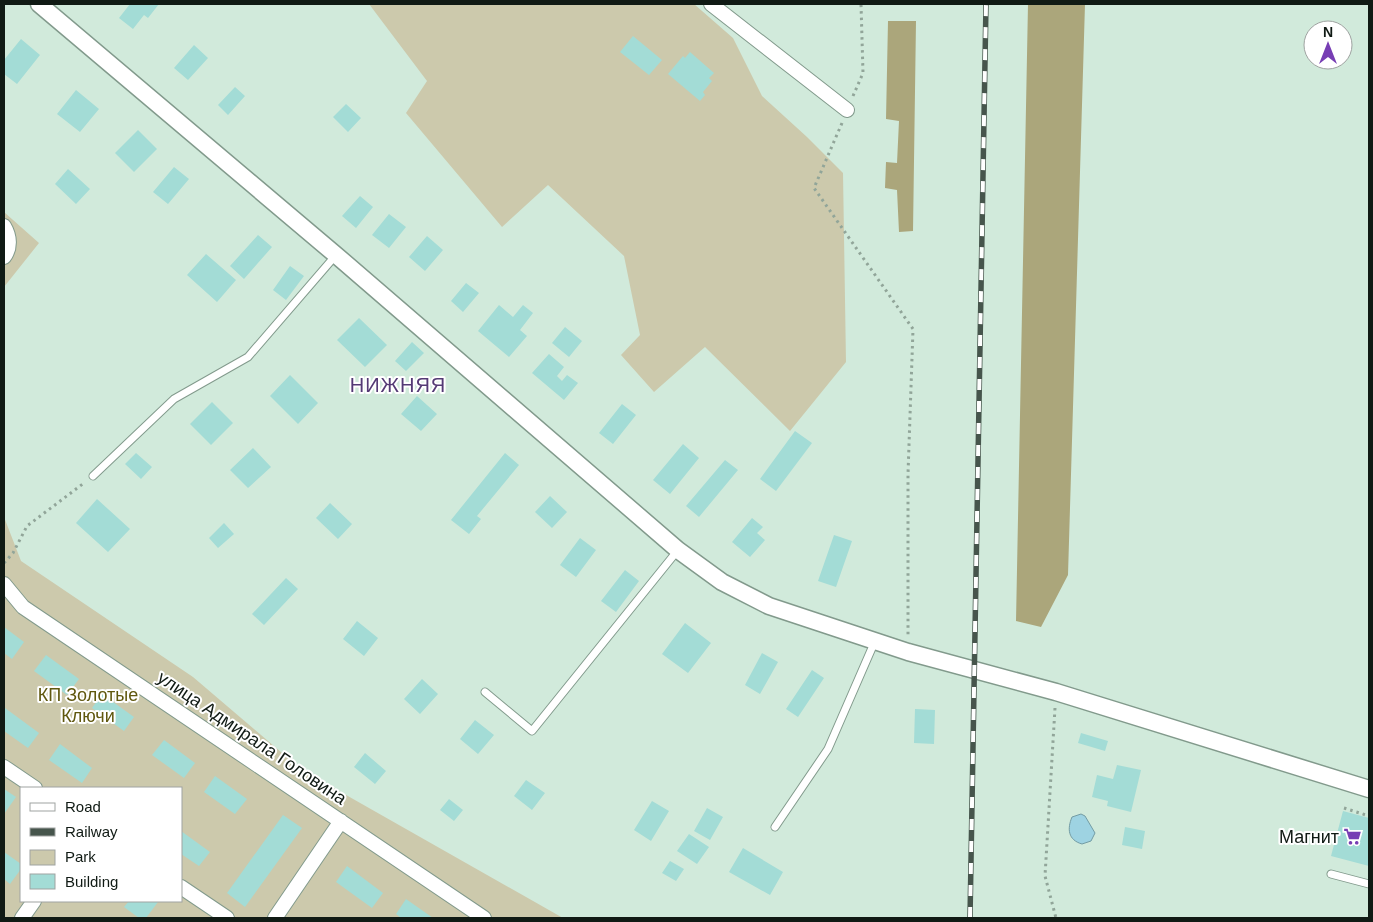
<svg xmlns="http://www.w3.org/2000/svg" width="1373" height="922" viewBox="0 0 1373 922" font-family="Arial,sans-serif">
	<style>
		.green { fill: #ccc9ac; fill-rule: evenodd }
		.forest { fill: #aba67b }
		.water { fill: #9ed3e2; stroke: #739ca4 }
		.building { fill: #a3dcd6 }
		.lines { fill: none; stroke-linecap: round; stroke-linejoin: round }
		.service-casing { stroke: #829a8c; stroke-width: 9 }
		.minor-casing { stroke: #829a8c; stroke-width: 16 }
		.tertiary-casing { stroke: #829a8c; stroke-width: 19 }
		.path { stroke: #91a599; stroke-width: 3; stroke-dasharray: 2.5 4; stroke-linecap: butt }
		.service { stroke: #fff; stroke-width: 7 }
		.minor { stroke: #fff; stroke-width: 14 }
		.tertiary { stroke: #fff; stroke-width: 16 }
		.rail-casing { stroke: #46554c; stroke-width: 5.5 }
		.rail { stroke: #fff; stroke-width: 4; stroke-dasharray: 11; stroke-linecap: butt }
		.labels { text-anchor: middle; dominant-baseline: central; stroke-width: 4; stroke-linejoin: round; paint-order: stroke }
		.park-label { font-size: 18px; fill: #60580f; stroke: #fff }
		.street-label { font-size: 18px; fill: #101a14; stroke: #fff }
		.poi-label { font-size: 18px; fill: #101a14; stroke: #fff; text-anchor: end }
		.quarter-label { font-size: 20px; letter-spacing: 1px; fill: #543a75; stroke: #fff }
	</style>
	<rect width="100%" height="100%" fill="#d1eadb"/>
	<path class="green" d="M369 4H694L733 38 762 96 807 137 843 173 846 362 790 431 705 347 654 392 621 355 640 335 624 256 548 185 502 227 406 113 427 81Z
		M4 212 39 243 4 287Z
		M4 517 21 561 193 677 302 770 563 918H4ZM21 788H181V901H21Z"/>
	<path class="forest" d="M1028 4H1085L1068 575 1041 627 1016 621Z
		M888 21H916L913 231 899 232 897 190 885 188 886 162 897 163 899 121 886 119Z"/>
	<path class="water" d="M1081 814 1085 816 1095 833 1091 841 1082 844C1068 840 1067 829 1072 817Z"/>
	<path class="building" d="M130 4H159L148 18 144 15 133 29 119 18Z
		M633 36 662 60 649 75 620 52Z
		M21 39 40 55 17 84 4 74V60Z
		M194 45 208 58 188 80 174 68Z
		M690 52 714 73 709 78 712 81 703 92 705 95 700 101 668 74 683 56 685 58Z
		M235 87 245 96 228 115 218 105Z
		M76 90 99 109 80 132 57 114Z
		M346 104 361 118 348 132 333 117Z
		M138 130 157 149 134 172 115 153Z
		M174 167 189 179 168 204 153 192Z
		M68 169 90 189 76 204 55 184Z
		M360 196 373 207 356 228 342 216Z
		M389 214 406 227 389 248 372 235Z
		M258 235 272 247 244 279 230 266Z
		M427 236 443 250 425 271 409 257Z
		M206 254 236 280 217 302 187 275Z
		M290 266 304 276 286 300 273 290Z
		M466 283 479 293 463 312 451 301Z
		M499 305 513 317 523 305 533 313 520 330 527 336 509 357 478 331Z
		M359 318 387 345 365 367 337 340Z
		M565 327 582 341 569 357 552 343Z
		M412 342 424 353 406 371 395 361Z
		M549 354 564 367 557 376 562 381 567 375 578 383 564 400 532 373Z
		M290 375 318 403 298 424 270 396Z
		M417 396 437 414 421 431 401 414Z
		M212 402 233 423 211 445 190 424Z
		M622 404 636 415 613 444 599 433Z
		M795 431 812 443 776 491 760 479Z
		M683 444 699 458 670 494 653 480Z
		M253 448 271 467 248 488 230 470Z
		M136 453 152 467 141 479 125 464Z
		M505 453 519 465 477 516 481 519 469 534 451 520Z
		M725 460 738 470 699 517 686 506Z
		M550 496 567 512 552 528 535 512Z
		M97 499 130 529 108 552 76 523Z
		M330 503 352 524 338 539 316 518Z
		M752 518 763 527 757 533 765 540 750 557 732 542Z
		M224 523 234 534 218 548 209 538Z
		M834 535 852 541 836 587 818 581Z
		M580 538 596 550 576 577 560 565Z
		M625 570 639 581 616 612 601 601Z
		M286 578 298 589 264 625 252 614Z
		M357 621 378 638 364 656 343 639Z
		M685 623 711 643 688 673 662 654Z
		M4 627 24 642 12 659 4 653Z
		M762 653 778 662 760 694 745 685Z
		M46 655 79 679 67 695 34 671Z
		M812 670 824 678 798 717 786 709Z
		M422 679 438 694 420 714 404 699Z
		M102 694 134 717 124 731 92 708Z
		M5 708 39 733 28 748 4 731Z
		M915 709 935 710 934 744 914 743Z
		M475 720 494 735 478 754 460 739Z
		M1081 733 1108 741 1105 751 1078 743Z
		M164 740 195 763 184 778 152 755Z
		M60 744 92 768 82 783 49 760Z
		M365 753 386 771 375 784 354 767Z
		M1117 765 1141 770 1131 812 1107 806 1108 801 1092 797 1097 775 1113 779Z
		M215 776 247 799 235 814 204 792Z
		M526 780 545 793 532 810 514 796Z
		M4 789 16 797 4 814Z
		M449 799 463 810 454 821 440 810Z
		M652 801 669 811 651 841 634 830Z
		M707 808 723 817 710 840 694 831Z
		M1343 811 1369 818V866L1331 856Z
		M283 815 302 828 245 907 227 893Z
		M1125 827 1145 831 1142 849 1122 845Z
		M181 831 210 852 199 866 181 854Z
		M689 834 709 847 697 864 677 851Z
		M743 848 783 872 770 895 729 872Z
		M4 852 21 864V869L10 884 4 879Z
		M670 861 684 869 676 881 662 873Z
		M347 866 383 893 372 908 336 882Z
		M406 899 433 918H401L396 914Z
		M129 901H157L158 902 146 918H139L124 907Z"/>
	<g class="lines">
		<defs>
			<path id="service" d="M93 476 174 399 248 357 336 255
				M485 692 532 731 678 550
				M775 827 828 749 875 641
				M1331 874 1369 884"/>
			<path id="minor" d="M711 4 847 110
				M4 226C10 236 11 248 4 257
				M4 584 23 607 484 918
				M4 767 35 788
				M181 887 227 918
				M22 918 34 901
				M275 918 341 821"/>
			<path id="tertiary" d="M39 4 336 255 678 550 722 582 769 606 908 652 1056 692 1369 789"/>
		</defs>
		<use href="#service" class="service-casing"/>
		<use href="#minor" class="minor-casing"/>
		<use href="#tertiary" class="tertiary-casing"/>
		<path class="path" d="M853 96 863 73 861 4
			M842 123 814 188 913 329 908 474V635
			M4 563 13 553 27 526 84 483
			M1055 708 1045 876 1056 918
			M1344 808 1369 816"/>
		<use href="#service" class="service"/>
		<use href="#minor" class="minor"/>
		<use href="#tertiary" class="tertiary"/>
		<defs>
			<path id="rail" d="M970 918 986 4"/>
		</defs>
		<use href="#rail" class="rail-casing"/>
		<use href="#rail" class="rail"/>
	</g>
	<defs>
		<symbol id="supermarket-bare" viewBox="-9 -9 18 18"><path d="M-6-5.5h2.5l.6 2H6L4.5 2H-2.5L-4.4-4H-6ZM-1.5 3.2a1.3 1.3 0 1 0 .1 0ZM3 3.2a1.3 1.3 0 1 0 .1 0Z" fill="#773eb4" stroke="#fff" stroke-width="2.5" paint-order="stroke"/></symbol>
	</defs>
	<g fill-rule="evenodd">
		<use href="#supermarket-bare" x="1340" y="824" width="25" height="25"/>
	</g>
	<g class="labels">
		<g class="park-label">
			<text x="88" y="695">КП Золотые<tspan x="88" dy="21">Ключи</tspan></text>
		</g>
		<g class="street-label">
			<text transform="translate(252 738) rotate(34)">улица Адмирала Головина</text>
		</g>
		<g class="poi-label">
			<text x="1339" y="837">Магнит</text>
		</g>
		<g class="quarter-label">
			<text x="398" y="385">НИЖНЯЯ</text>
		</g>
	</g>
	<rect width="1373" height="922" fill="none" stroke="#101a14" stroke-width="10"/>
	<rect x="20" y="787" width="162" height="115" fill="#ffffff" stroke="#9fa3a1"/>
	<rect x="30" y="803" width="25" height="8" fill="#ffffff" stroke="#9fa3a1"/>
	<text x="65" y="812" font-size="15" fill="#101a14">Road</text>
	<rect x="30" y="828" width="25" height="8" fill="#46554c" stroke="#9fa3a1"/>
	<text x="65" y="837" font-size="15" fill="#101a14">Railway</text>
	<rect x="30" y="850" width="25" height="15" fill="#ccc9ac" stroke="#9fa3a1"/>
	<text x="65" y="862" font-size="15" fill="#101a14">Park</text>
	<rect x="30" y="874" width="25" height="15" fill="#a3dcd6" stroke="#9fa3a1"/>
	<text x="65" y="887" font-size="15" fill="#101a14">Building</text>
	<g transform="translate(1328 45)"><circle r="24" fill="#ffffff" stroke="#9fa3a1"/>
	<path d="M0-4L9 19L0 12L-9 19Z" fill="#773eb4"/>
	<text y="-8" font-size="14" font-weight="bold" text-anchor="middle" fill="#101a14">N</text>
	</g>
</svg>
